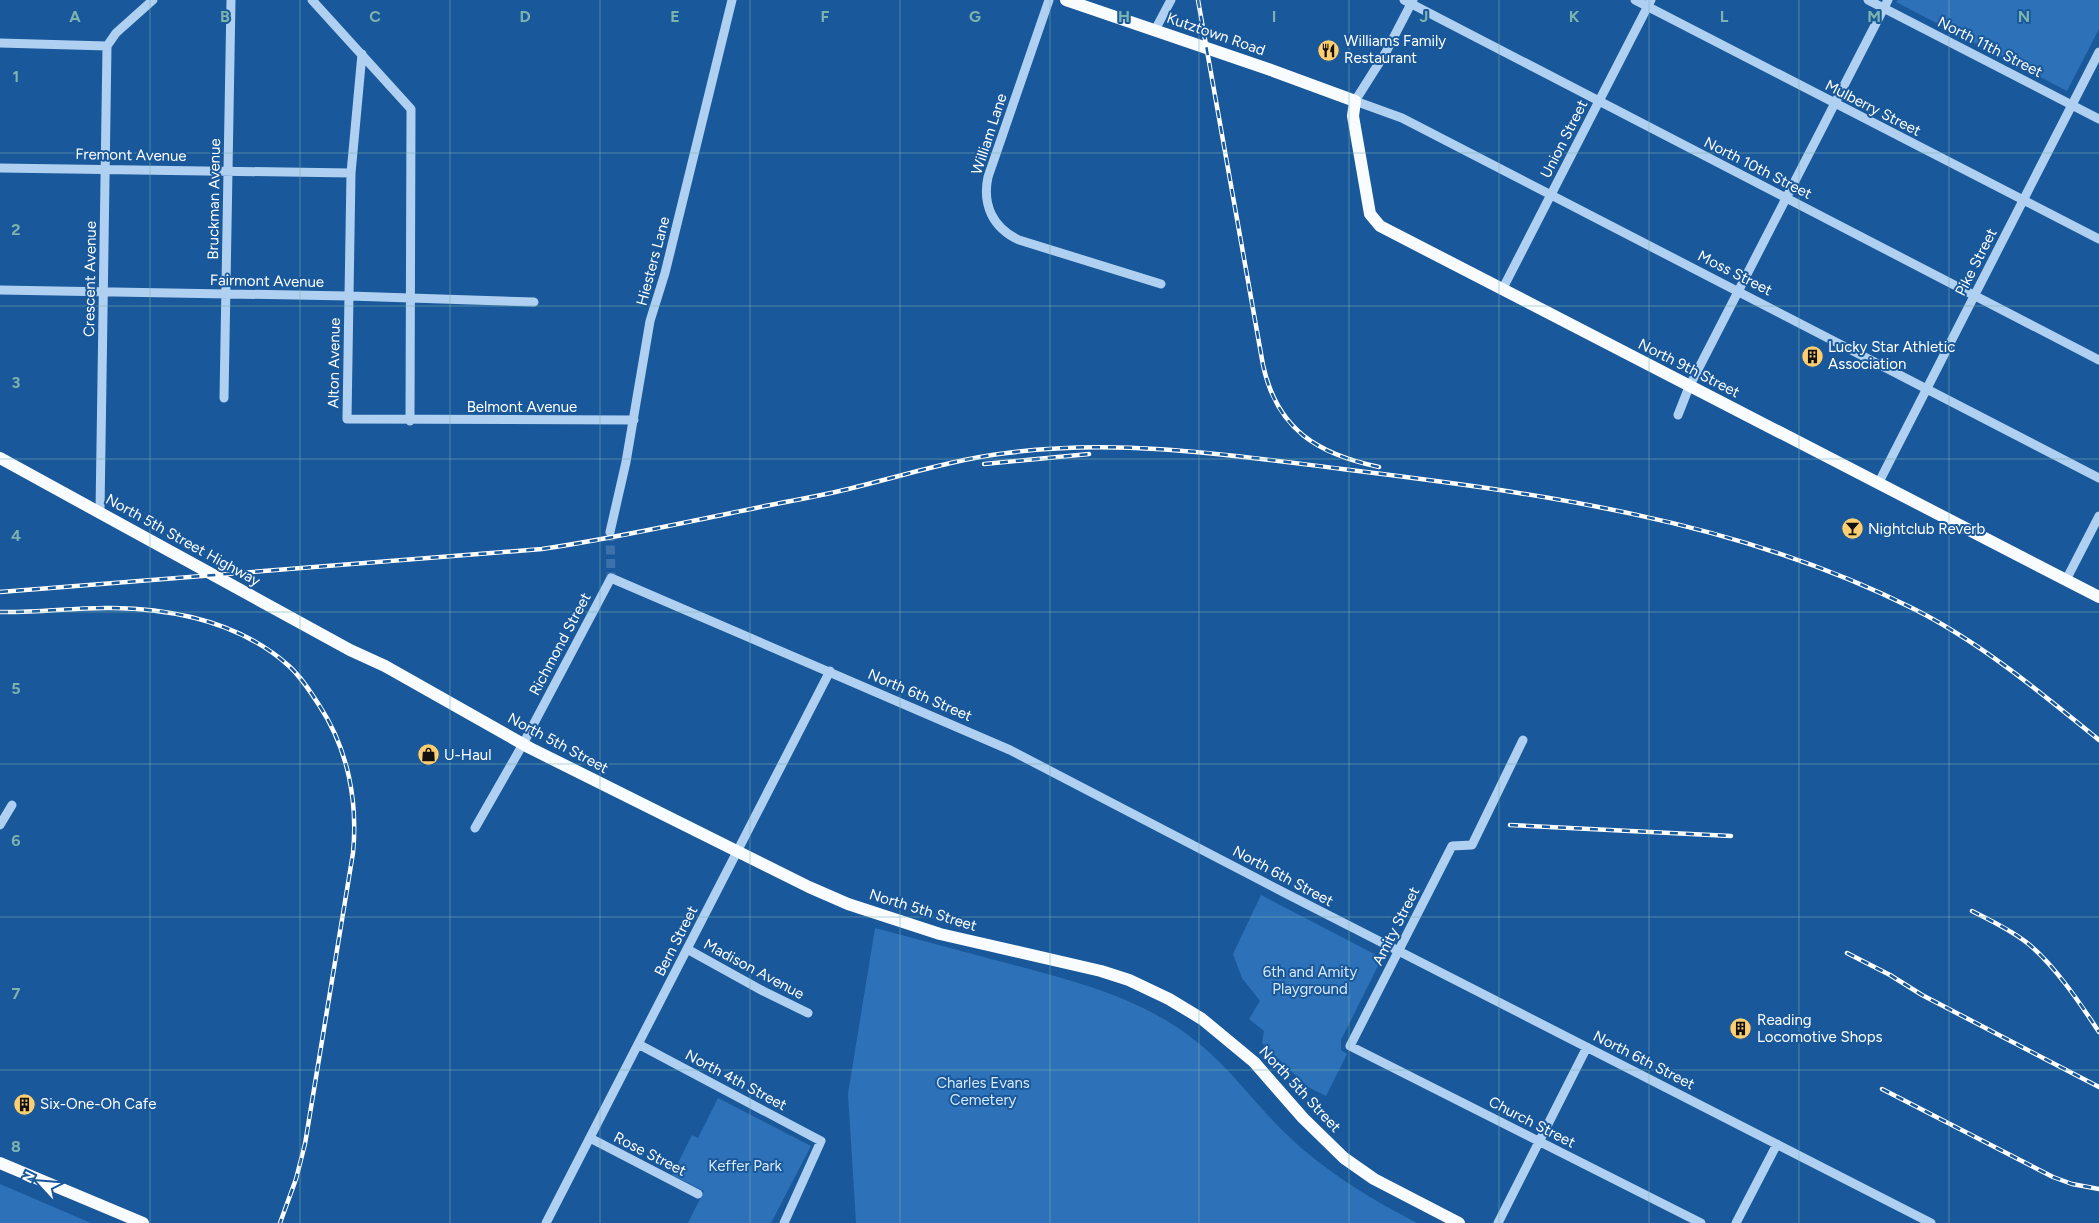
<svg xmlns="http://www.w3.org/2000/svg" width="2099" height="1223" viewBox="0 0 2099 1223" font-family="Figtree,sans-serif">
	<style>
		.green { fill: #2d72b8 }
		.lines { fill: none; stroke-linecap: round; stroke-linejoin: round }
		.minor-tunnel { stroke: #3c71a9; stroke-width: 9; stroke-dasharray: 9 4.5; stroke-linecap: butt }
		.minor { stroke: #afd0f1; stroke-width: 9 }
		.major { stroke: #f9fcff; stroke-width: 12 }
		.rail-casing { stroke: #fff; stroke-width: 4.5 }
		.rail { stroke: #19589a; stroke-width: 2.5; stroke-dasharray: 8; stroke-linecap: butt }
		.grid { fill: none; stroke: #7bb4af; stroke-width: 1; stroke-opacity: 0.55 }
		.labels { text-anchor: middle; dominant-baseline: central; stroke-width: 4; stroke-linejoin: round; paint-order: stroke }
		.street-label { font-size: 15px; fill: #fff; stroke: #19589a }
		.poi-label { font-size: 15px; fill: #fff; stroke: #19589a; text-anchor: start }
		.park-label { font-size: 15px; fill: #d7e9fc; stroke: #19589a }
		.grid-label { font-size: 16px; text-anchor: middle; font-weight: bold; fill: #7bb4af; stroke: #19589a; stroke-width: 4; stroke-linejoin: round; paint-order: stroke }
	</style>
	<rect width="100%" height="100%" fill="#19589a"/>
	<path class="green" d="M1898 0H2099V29L2067 91 1896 2Z
		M1261 895 1382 958 1341 1040V1050L1347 1054 1326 1096 1308 1087 1262 1043 1264 1031 1249 1019 1260 1001 1242 978 1233 954Z
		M875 928C920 940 965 952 1010 964 1073 981 1135 996 1188 1035 1223 1060 1249 1096 1278 1126 1318 1167 1367 1197 1417 1223H856L848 1094Z
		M718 1098 811 1146 771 1223H688L704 1191 672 1175 692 1135 698 1138Z
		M0 1184 91 1223H0Z"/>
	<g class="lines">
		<path class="minor-tunnel" d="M610 532 611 578"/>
		<path class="minor" d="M312 0 411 109 410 421
			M1049 0 988 177C982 205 993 228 1019 240L1161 284
			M1404 0 2099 360
			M1413 0 1386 52 1355 101 1402 118 2099 478
			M1635 0 2099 239
			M1868 0 2099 119
			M1155 30 1171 0
			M0 43 107 46 116 33 153 0
			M362 54 351 173 347 419 634 420
			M0 168 351 173
			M0 290 349 296 534 302
			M1502 290 1651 0
			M224 398 231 0
			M1678 415 1689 387 1888 0
			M1878 484 2099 52
			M100 512 107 46
			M610 532 626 462 650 321 665 273 732 0
			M2066 580 2099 516
			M1523 740 1472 845 1452 846 1350 1046 1701 1223
			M0 825 12 805
			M475 828 523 744 611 578 1010 750 1283 892 1931 1223
			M687 949 763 991 808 1013
			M638 1044 821 1141 784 1223
			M590 1138 698 1194
			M546 1223 830 671
			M1498 1223 1587 1047
			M1736 1223 1777 1144"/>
		<path class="major" d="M1066 0 1268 69 1355 101 1353 116 1370 214 1380 226 2099 597
			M0 458 350 650 385 666 530 748 809 887 848 904 940 934 1101 971 1129 980 1169 999 1202 1019 1254 1062 1303 1118 1344 1158 1374 1179 1459 1223
			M0 1163 143 1223"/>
		<defs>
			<path id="rail" d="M1198 0 1263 365C1277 430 1318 454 1379 467
				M984 464 1089 454
				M0 592 542 549C612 539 681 523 751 509 777 503 804 499 831 493 890 480 947 460 1007 453 1118 438 1231 455 1342 469 1537 493 1734 519 1912 608 1980 642 2040 692 2099 740
				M0 612C38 613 76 607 113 608 176 609 241 623 289 666 301 677 310 691 319 705 348 749 358 801 353 853L305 1144 296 1179 280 1223
				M1510 825 1731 836
				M1972 911C1990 920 2009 929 2026 942 2053 963 2080 1003 2099 1032
				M1847 953 1890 975 1922 995 2099 1087
				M1882 1089 2053 1177 2072 1184 2099 1189"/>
		</defs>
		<use href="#rail" class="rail-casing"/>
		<use href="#rail" class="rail"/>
	</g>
	<path class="grid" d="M150 0V1223M300 0V1223M450 0V1223M600 0V1223M750 0V1223M900 0V1223M1050 0V1223M1199 0V1223M1349 0V1223M1499 0V1223M1649 0V1223M1799 0V1223M1949 0V1223M0 153H2099M0 306H2099M0 459H2099M0 612H2099M0 764H2099M0 917H2099M0 1070H2099"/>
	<defs>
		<symbol id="restaurant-disc" viewBox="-11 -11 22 22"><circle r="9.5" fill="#ffcf6f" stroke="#19589a"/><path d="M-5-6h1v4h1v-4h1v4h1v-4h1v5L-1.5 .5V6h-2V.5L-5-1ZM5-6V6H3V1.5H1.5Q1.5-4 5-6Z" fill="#111"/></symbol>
		<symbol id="building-disc" viewBox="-11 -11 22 22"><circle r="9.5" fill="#ffcf6f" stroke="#19589a"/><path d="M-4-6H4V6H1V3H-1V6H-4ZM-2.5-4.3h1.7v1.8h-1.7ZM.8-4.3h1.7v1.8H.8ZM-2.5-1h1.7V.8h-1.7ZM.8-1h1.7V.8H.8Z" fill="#111"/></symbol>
		<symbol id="bar-disc" viewBox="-11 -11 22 22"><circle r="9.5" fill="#ffcf6f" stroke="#19589a"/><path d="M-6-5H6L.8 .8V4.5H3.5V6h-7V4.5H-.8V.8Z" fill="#111"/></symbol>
		<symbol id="shop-disc" viewBox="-11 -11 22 22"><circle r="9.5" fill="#ffcf6f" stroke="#19589a"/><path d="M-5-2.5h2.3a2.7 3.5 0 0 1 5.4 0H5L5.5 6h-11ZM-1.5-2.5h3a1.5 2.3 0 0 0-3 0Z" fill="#111"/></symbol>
	</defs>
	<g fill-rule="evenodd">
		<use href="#restaurant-disc" x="1316" y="38" width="25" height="25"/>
		<use href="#building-disc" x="1800" y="344" width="25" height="25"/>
		<use href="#bar-disc" x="1840" y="516" width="25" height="25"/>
		<use href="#shop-disc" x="416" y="742" width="25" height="25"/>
		<use href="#building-disc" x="1728" y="1016" width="25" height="25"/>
		<use href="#building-disc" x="12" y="1092" width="25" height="25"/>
	</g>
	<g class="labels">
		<g class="street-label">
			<text transform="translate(1216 34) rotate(19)">Kutztown Road</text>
			<text transform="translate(1990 47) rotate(27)">North 11th Street</text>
			<text transform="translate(1873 108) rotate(27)">Mulberry Street</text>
			<text transform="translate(989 134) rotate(-72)">William Lane</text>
			<text transform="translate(1564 139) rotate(-63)">Union Street</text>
			<text transform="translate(131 155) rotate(1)">Fremont Avenue</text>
			<text transform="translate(1758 168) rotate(27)">North 10th Street</text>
			<text transform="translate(214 199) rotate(-89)">Bruckman Avenue</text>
			<text transform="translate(653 261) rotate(-75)">Hiesters Lane</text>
			<text transform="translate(1976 262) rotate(-63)">Pike Street</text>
			<text transform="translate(1735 273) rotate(27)">Moss Street</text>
			<text transform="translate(90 279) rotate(-89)">Crescent Avenue</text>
			<text transform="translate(267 281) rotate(1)">Fairmont Avenue</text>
			<text transform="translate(334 363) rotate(-89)">Alton Avenue</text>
			<text transform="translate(1689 368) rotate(27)">North 9th Street</text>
			<text x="522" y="407">Belmont Avenue</text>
			<text transform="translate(183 540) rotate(29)">North 5th Street Highway</text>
			<text transform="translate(560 644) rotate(-62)">Richmond Street</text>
			<text transform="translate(920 695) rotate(23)">North 6th Street</text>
			<text transform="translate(558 743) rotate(28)">North 5th Street</text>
			<text transform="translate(1283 876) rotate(28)">North 6th Street</text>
			<text transform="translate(923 910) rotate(17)">North 5th Street</text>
			<text transform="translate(1396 926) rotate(-63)">Amity Street</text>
			<text transform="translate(676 941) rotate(-63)">Bern Street</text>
			<text transform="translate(754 969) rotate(28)">Madison Avenue</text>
			<text transform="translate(1644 1060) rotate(27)">North 6th Street</text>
			<text transform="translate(736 1080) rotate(28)">North 4th Street</text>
			<text transform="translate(1300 1089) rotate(47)">North 5th Street</text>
			<text transform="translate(1532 1122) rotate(27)">Church Street</text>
			<text transform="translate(650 1154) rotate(27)">Rose Street</text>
		</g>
		<g class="poi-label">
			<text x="1344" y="41">Williams Family<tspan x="1344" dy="17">Restaurant</tspan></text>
			<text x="1828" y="347">Lucky Star Athletic<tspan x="1828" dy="17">Association</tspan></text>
			<text x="1868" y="529">Nightclub Reverb</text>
			<text x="444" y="755">U-Haul</text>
			<text x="1757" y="1020">Reading<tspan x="1757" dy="17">Locomotive Shops</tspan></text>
			<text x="40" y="1104">Six-One-Oh Cafe</text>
		</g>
		<g class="park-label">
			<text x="1310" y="972">6th and Amity<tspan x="1310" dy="17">Playground</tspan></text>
			<text x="983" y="1083">Charles Evans<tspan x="983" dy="17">Cemetery</tspan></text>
			<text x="745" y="1166">Keffer Park</text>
		</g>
	</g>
	<g class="grid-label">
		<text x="75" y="22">A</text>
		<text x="225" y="22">B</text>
		<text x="375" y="22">C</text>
		<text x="525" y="22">D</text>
		<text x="675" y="22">E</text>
		<text x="825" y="22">F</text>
		<text x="975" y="22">G</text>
		<text x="1124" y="22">H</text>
		<text x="1274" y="22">I</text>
		<text x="1424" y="22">J</text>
		<text x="1574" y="22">K</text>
		<text x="1724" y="22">L</text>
		<text x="1874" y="22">M</text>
		<text x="2024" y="22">N</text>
		<text x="16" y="82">1</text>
		<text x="16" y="235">2</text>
		<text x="16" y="388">3</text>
		<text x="16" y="541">4</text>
		<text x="16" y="694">5</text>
		<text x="16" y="846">6</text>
		<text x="16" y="999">7</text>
		<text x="16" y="1152">8</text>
	</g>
	<g transform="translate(40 1183) rotate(296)" stroke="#19589a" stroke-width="4" paint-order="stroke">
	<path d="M0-4L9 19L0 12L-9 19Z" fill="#ffffff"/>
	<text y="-8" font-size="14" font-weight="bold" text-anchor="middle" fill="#ffffff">N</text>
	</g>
</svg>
